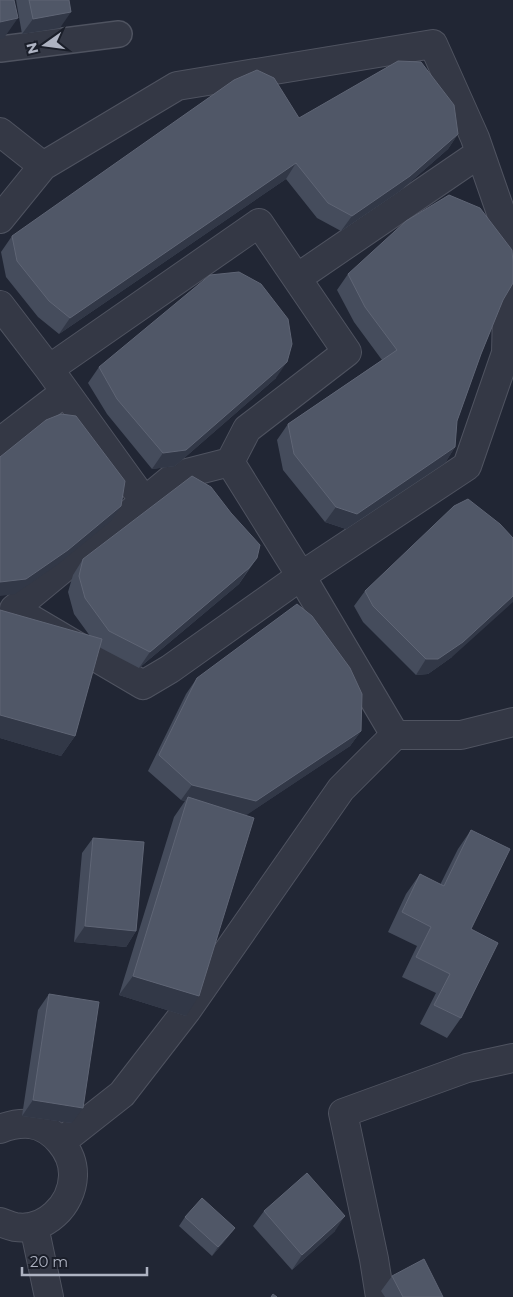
<svg xmlns="http://www.w3.org/2000/svg" width="513" height="1297" viewBox="0 0 513 1297" font-family="Montserrat,sans-serif">
	<style>
		.lines { fill: none; stroke-linecap: round; stroke-linejoin: round }
		.service-casing { stroke: #4f5360; stroke-width: 28 }
		.minor-casing { stroke: #4f5360; stroke-width: 30 }
		.service { stroke: #343845; stroke-width: 25 }
		.minor { stroke: #343845; stroke-width: 28 }
		.wall { fill: #454c5c }
		.shaded-wall { fill: #323847 }
		.building { fill: #505767; stroke: #5f6575 }
	</style>
	<rect width="100%" height="100%" fill="#212634"/>
	<g class="lines">
		<defs>
			<path id="service" d="M0 49 119 34"/>
			<path id="minor" d="M0 132 43 166
				M0 219 43 166 177 86 433 44 475 138 509 236 506 353 467 466 301 576 170 669 143 685 14 609 175 476 230 462 247 429 347 352 259 223 49 369
				M297 278 480 153
				M0 305 49 369 145 502
				M0 442 65 392
				M230 462 301 576 395 735
				M0 1129C10 1125 19 1123 30 1124 53 1127 74 1152 73 1176 72 1205 45 1232 15 1227 10 1226 5 1224 0 1222
				M61 1142 122 1094 187 1010 341 789 395 735H461L513 722
				M34 1226 49 1297
				M380 1297 374 1259 343 1113 467 1068 513 1058"/>
		</defs>
		<use href="#service" class="service-casing"/>
		<use href="#minor" class="minor-casing"/>
		<use href="#service" class="service"/>
		<use href="#minor" class="minor"/>
	</g>
	<path class="wall" d="M16 0H69L60 28 22 34Z
		M299 118 458 134 448 149 400 191 341 231 317 218 286 179 59 334 38 317 6 277 1 252 12 236Z
		M348 274 503 300 481 354 457 421 455 447 445 463 346 529 325 522 283 470 277 440 288 424 382 360 354 322 337 290Z
		M99 367 276 378 175 466 152 469 107 414 88 383Z
		M257 558 239 584 139 668 99 647 75 736 61 756 0 738V610L90 636 74 614 68 592 73 575 83 559Z
		M365 591 452 657 428 674 416 675 363 622 354 606Z
		M197 678 361 731 350 746 246 815 186 1016 119 995 174 817 185 801 181 800 148 771 186 694Z
		M471 830V929L461 1018 447 1038 420 1024 436 993 402 977 417 946 388 932 406 894 420 874 440 885 458 849Z
		M93 838 136 931 126 947 74 942 82 853Z
		M49 994 72 1123 22 1116 38 1010Z
		M264 1211 335 1231 292 1270 253 1226Z
		M185 1217 235 1228 228 1237 212 1256 179 1226Z
		M392 1276 443 1297H385L381 1291Z"/>
	<path class="shaded-wall" d="M71 12 60 28 22 34 33 19Z
		M18 18 4 38 0 39V22Z
		M458 134 448 149 400 191 341 231 352 216Z
		M296 163 286 179 59 334 70 318Z
		M287 362 276 378 175 466 152 469 163 453Z
		M455 447 445 463 346 529 325 522 336 507Z
		M121 506 111 521 57 565 15 594 0 596V582Z
		M249 568 239 584 139 668 150 652Z
		M513 596V602L452 657 428 674 416 675 426 659Z
		M0 715 75 736 61 756 0 738Z
		M361 731 350 746 245 816 188 797 185 801 181 800 192 785Z
		M85 926 136 931 126 947 74 942Z
		M133 976 199 996 186 1016 119 995Z
		M33 1100 83 1108 72 1123 22 1116Z
		M345 1216 335 1231 292 1270 302 1255Z
		M235 1228 228 1237 212 1256 218 1247Z"/>
	<path class="building" d="M0 0H14L18 18 0 22Z
		M29 0H69L71 12 33 19Z
		M398 61 421 62 454 105 458 134 410 176 352 216 328 203 296 163 70 318 49 301 17 261 12 236 234 80 257 70 274 78 299 118Z
		M449 195 480 208 512 250 513 263V283L503 300 481 354 457 421 455 447 357 514 336 507 294 454 288 424 397 350 365 307 348 274 406 221Z
		M239 272 261 284 288 319 292 344 287 362 186 450 163 453 117 399 99 367 210 275Z
		M61 414 76 416 125 481 121 506 68 550 26 579 0 582V457L46 420Z
		M192 476 211 487 231 513 260 545 257 558 249 568 150 652 109 631 85 598 79 576 83 559Z
		M468 499 500 524 513 538V596L463 642 438 659H426L373 606 365 591 454 506Z
		M297 604 312 616 350 668 362 694 361 731 256 801 192 785 159 755 197 678Z
		M0 610 102 639 75 736 0 715Z
		M188 797 254 818 199 996 133 976Z
		M471 830 510 849 471 929 498 943 461 1018 434 1005 450 974 416 957 431 927 402 912 420 874 444 886Z
		M93 838 144 842 136 931 85 926Z
		M49 994 99 1002 83 1108 33 1100Z
		M307 1173 345 1216 302 1255 264 1211Z
		M202 1198 235 1228 218 1247 185 1217Z
		M424 1259 443 1297H403L392 1276Z
		M273 1294 277 1297H271Z"/>
	<g transform="translate(45 45) rotate(256)" stroke="#1a1e29" stroke-width="4" paint-order="stroke">
	<path d="M0-4L9 19L0 12L-9 19Z" fill="#aeb3c2"/>
	<text y="-8" font-size="14" font-weight="bold" text-anchor="middle" fill="#aeb3c2">N</text>
	</g>
	<path d="M22 1267v8h125v-8" fill="none" stroke="#aeb3c2" stroke-width="2.5"/>
	<text x="30" y="1267" font-size="15" fill="#aeb3c2" stroke="#1a1e29" stroke-width="4" paint-order="stroke">20 m</text>
</svg>
